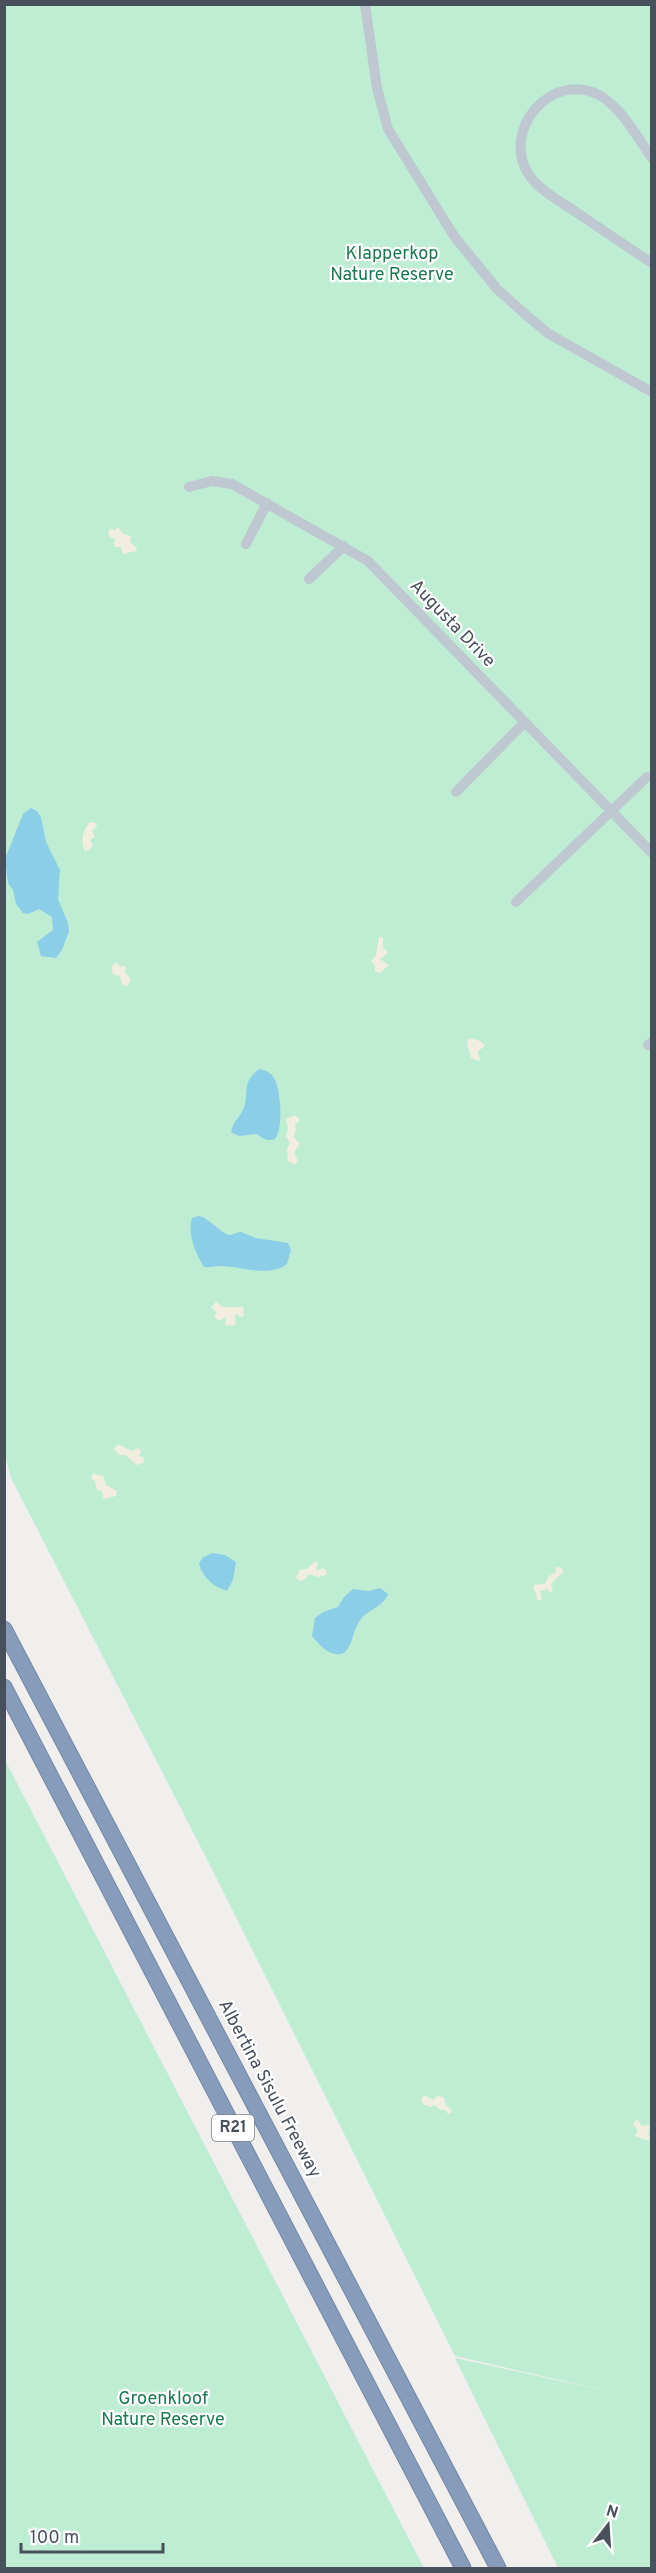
<svg xmlns="http://www.w3.org/2000/svg" width="656" height="2573" viewBox="0 0 656 2573" font-family="Overpass,sans-serif">
	<style>
		.green { fill: #beedd4 }
		.sand { fill: #f1eddf }
		.water { fill: #8ccee8 }
		.lines { fill: none; stroke-linecap: round; stroke-linejoin: round }
		.highway-casing { stroke: #7387a7; stroke-width: 17 }
		.minor { stroke: #bfc7d0; stroke-width: 10 }
		.highway { stroke: #879cbb; stroke-width: 15 }
		.labels { text-anchor: middle; dominant-baseline: central; stroke-width: 4.5; stroke-linejoin: round; paint-order: stroke }
		.shield { fill: #fff; stroke: #7e848c; stroke-width: 1.5 }
		.shield-label { font-size: 16px; font-weight: bold; fill: #47505b }
		.park-label { font-size: 18px; fill: #1a7952; stroke: #fff }
		.street-label { font-size: 18px; fill: #47505b; stroke: #fff }
	</style>
	<rect width="100%" height="100%" fill="#f1eeee"/>
	<path class="green" d="M5 5H651V704L645 699 652 705 651 2568H558L455 2358 625 2395 455 2356 211 1867 11 1478 5 1456Z
		M4 1760H5L424 2568H5Z"/>
	<path class="sand" d="M118 527 123 534 131 536 130 542 137 548 136 551 123 554 121 547H115L113 543 116 539 110 538 108 533 110 529 115 530Z
		M90 822 96 823 97 826 92 831 95 837 90 840 93 846 86 852C80 844 82 830 90 822Z
		M379 936 383 938V947L388 953 380 959 389 965 380 973 375 971V966L371 961 376 955Z
		M116 962 120 967 126 966 125 972 131 980 127 986 122 984 120 976 113 974 111 967Z
		M470 1038 480 1041 485 1046 478 1051 480 1061 471 1058 467 1042Z
		M295 1115 300 1120 295 1124 296 1130 294 1137 300 1144 294 1152 298 1161 295 1165 288 1161 287 1149 290 1142 286 1137 288 1127 286 1119Z
		M216 1302 223 1307H243L244 1316 240 1317 236 1313 235 1325 227 1326 225 1324 226 1317 219 1321 214 1317 217 1313 211 1307Z
		M118 1444 131 1451 139 1448 141 1452 139 1456 144 1458 143 1463 137 1465 125 1455H119L114 1449Z
		M93 1473 104 1477 106 1485 117 1491 116 1496 103 1499 102 1491 97 1490 95 1481 91 1478Z
		M315 1561 318 1563 316 1571 323 1568 327 1571 326 1575 319 1577 309 1574 304 1580 299 1581 296 1577 300 1570 307 1569Z
		M556 1567 562 1568 563 1572 551 1584 553 1590 550 1593 546 1588 544 1591 540 1590 542 1599 538 1601 533 1585 545 1584 549 1576 555 1573Z
		M424 2095 433 2100 438 2095 444 2098 446 2106 452 2110 451 2113 448 2114 445 2110H440L435 2105 431 2107 424 2105 421 2101Z
		M637 2119 642 2126 650 2125 648 2134 650 2138 648 2141 635 2136 638 2130 633 2124Z"/>
	<path class="water" d="M31 808 37 811 41 817 46 842 60 870 58 899 68 923 69 931 62 950 56 958 41 956 37 942 53 930 52 917 39 909 28 914 23 913 16 904 13 890 8 883 5 859 23 814Z
		M259 1069C264 1070 268 1071 272 1075 281 1085 284 1128 275 1139 266 1142 264 1138 256 1134L239 1136 231 1132C233 1122 239 1118 243 1110 250 1095 240 1083 259 1069Z
		M198 1216C209 1217 223 1236 231 1235 235 1234 237 1232 241 1232L256 1238 288 1243 291 1250 287 1264C269 1278 240 1266 219 1266 214 1266 210 1268 204 1267 196 1254 187 1234 192 1218Z
		M212 1553 225 1555 236 1562 233 1580 227 1591C214 1587 203 1578 199 1564L202 1558Z
		M380 1588 388 1594C383 1607 369 1609 361 1619 352 1630 354 1644 344 1653 330 1658 321 1646 312 1636L315 1618 323 1612 338 1607 344 1597 353 1589 369 1591Z"/>
	<g class="lines">
		<defs>
			<path id="highway" d="M4 1629 498 2568
				M4 1687 463 2568"/>
		</defs>
		<use href="#highway" class="highway-casing"/>
		<path class="minor" d="M365 4 377 88 388 129 454 236 497 289 526 315 549 334 652 392
			M652 158C637 137 622 108 599 95 551 70 500 131 529 175 540 191 560 201 576 212 601 229 626 246 652 263
			M189 487 212 481 232 484 368 561 652 853
			M246 544 267 503
			M309 579 344 546
			M456 792 524 723
			M516 902 647 777
			M648 1045 652 1042"/>
		<use href="#highway" class="highway"/>
	</g>
	<g class="labels">
		<rect class="shield" x="212" y="2115" width="42" height="26" rx="4.5"/>
		<g class="shield-label">
			<text x="233" y="2128">R21</text>
		</g>
		<g class="park-label">
			<text x="392" y="254">Klapperkop<tspan x="392" dy="21">Nature Reserve</tspan></text>
			<text x="163" y="2399">Groenkloof<tspan x="163" dy="21">Nature Reserve</tspan></text>
		</g>
		<g class="street-label">
			<text transform="translate(452 624) rotate(46)">Augusta Drive</text>
			<text transform="translate(269 2089) rotate(62)">Albertina Sisulu Freeway</text>
		</g>
	</g>
	<rect width="656" height="2573" fill="none" stroke="#47505b" stroke-width="12"/>
	<g transform="translate(608 2525) rotate(17)" stroke="#ffffff" stroke-width="4.5" paint-order="stroke">
	<path d="M0-4.5L10 22L0 15L-10 22Z" fill="#47505b"/>
	<text y="-9" font-size="16" font-weight="bold" text-anchor="middle" fill="#47505b">N</text>
	</g>
	<path d="M21 2543v9h142v-9" fill="none" stroke="#47505b" stroke-width="3"/>
	<text x="30" y="2543" font-size="18" fill="#47505b" stroke="#ffffff" stroke-width="4.5" paint-order="stroke">100 m</text>
</svg>
